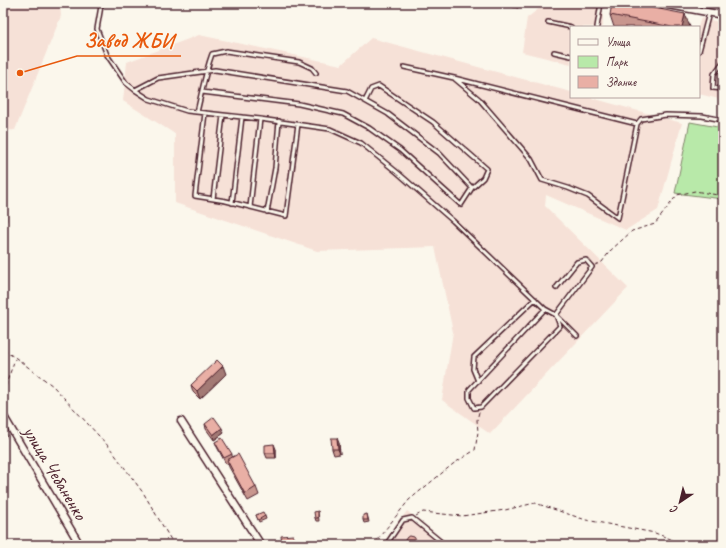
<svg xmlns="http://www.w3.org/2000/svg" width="726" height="548" viewBox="0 0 726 548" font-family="Caveat,sans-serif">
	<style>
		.built { fill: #f6e1d7 }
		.green { fill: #b8e9a9; stroke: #81846a }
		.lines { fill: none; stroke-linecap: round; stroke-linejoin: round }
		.service-casing { stroke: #4a1f2b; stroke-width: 6 }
		.minor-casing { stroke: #4a1f2b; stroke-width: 9 }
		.path { stroke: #4a1f2b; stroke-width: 1; stroke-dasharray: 4 3; stroke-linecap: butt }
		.service { stroke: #fbf7ec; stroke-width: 3 }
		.minor { stroke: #fbf7ec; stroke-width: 6 }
		.wall { fill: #c8968e; stroke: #4a1f2b }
		.shaded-wall { fill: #a37a74; stroke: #4a1f2b }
		.building { fill: #e9afa5; stroke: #4a1f2b }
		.labels { text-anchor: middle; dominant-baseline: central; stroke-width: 3; stroke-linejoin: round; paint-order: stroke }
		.street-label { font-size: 19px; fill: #4a1f2b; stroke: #fbf7ec }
		.leader { fill: none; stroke: #e8590c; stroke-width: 1.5 }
		.callout-dot { fill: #e8590c; stroke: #fbf7ec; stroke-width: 1.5 }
		.callout-label { font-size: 20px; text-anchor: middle; font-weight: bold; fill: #e8590c; stroke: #fbf7ec; stroke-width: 3; stroke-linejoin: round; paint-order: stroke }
	</style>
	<rect width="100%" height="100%" fill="#fbf7ec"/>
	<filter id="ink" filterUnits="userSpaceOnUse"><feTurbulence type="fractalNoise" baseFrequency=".025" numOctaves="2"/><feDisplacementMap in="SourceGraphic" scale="8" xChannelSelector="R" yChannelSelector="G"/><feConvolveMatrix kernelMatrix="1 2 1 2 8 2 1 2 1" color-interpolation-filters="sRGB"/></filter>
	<g filter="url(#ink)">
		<path class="built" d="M3 3H60L61 16 15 130 3 131Z
			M546 3H603V27H571V64L522 52 527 18Z
			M701 18 723 23V100L699 94 698 27Z
			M199 35 341 65 371 38 571 92V97H588L682 123 658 210 626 230 546 195 545 206 628 288 490 434 442 400 453 332 435 247 317 251 175 203V134L123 101 127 62Z
			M407 511 449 545H382Z"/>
		<path class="green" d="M690 122 723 128V199L675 193Z"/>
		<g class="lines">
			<defs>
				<path id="service" d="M103 3 101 6 97 29 107 55 126 83 135 90 149 99 187 111 260 119 330 129 361 143 398 173 453 221 545 309 556 315 577 336
					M548 22 571 27
					M597 27 601 3
					M699 51 709 13
					M554 52 571 56
					M723 62 714 74 713 88 723 89
					M404 67 454 78 637 124 641 119 666 115 702 116 723 120
					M455 79 479 99 531 159 542 180 568 188 588 196 618 218 637 124
					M135 90 158 78 215 70 347 91 388 114 439 153 472 188 483 178 487 169 433 122 379 86 371 89 365 101
					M202 92 299 104 343 114 369 128 400 150 461 205 472 188
					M197 112C202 92 205 73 212 54L226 51 299 62 312 68 316 73
					M205 113 195 196 226 201 286 216 298 124
					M213 199 223 115
					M232 203 242 117
					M250 207 260 119
					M267 212 275 168 279 121
					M545 309 469 390V398L474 408 481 407 560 326 556 315 592 267 586 260 577 262 556 288
					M478 381 473 369 474 357 535 299
					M386 545 403 520 412 518 445 545"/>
				<path id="minor" d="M658 3 723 15
					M3 415 80 545
					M181 421 261 545"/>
			</defs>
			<use href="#service" class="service-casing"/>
			<use href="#minor" class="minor-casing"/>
			<path class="path" d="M595 265 602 262 610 251 632 231 655 224 677 195 695 191 723 196
				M3 350 16 358 53 386 110 448 144 494 174 545
				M3 393 15 359
				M416 516 423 512 462 516 505 510 535 503 586 520 655 533 686 545
				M373 545 409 500 453 464 475 450 478 432 477 420 479 412"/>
			<use href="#service" class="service"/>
			<use href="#minor" class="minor"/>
		</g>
		<path class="wall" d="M130 3H139L132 7Z
			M512 3H519L518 8 513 7Z
			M591 3H596V7L591 6Z
			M685 14 690 27H614L610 15Z
			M3 188H4L7 195 6 221H3Z
			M226 374 200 399 193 392 191 385Z
			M205 424 224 433 214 440 206 429Z
			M3 429 7 436 3 439Z
			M215 442 232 454V456L256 487 259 495 248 501 229 467 228 463 226 464 217 447Z
			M339 443 340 454 334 455 332 449Z
			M276 449V458H267L265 453Z
			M318 511 319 521H316L315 518Z
			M367 514 369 522 364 523 363 520Z
			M256 515 265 516 266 519 259 522Z"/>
		<path class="shaded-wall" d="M685 14 690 27H682Z
			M4 188 7 195 6 221 3 214Z
			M223 366 226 374 200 399 197 391Z
			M222 428 224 433 214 440 213 435Z
			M337 438 339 443 340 454 338 449Z
			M274 444 276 449V458L275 453Z
			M293 535 295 540V545H294Z"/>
		<path class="building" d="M512 3H518L517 5 512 4Z
			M612 3H628L685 14 682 27H672L610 15Z
			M3 188H4L3 212Z
			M217 360 223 366 197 391 191 385Z
			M214 417 222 428 213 435 205 424Z
			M222 438 232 454 224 458 215 442Z
			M331 438H337L338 449H332Z
			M274 444 275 453H265V445Z
			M238 454 256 487 245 494 227 460Z
			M318 511V518H315L314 512Z
			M263 512 265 516 258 520 256 515Z
			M367 514 368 520H363V515Z
			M293 535 294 545H282L281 536Z
			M410 536 414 537 416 540V545H406L405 544V540L407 537Z"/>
	</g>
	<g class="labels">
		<g class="street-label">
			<text transform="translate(55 473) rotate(59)">улица Чебаненко</text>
		</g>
	</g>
	<path class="leader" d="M20 73L77 56H181"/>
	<circle class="callout-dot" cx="20" cy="73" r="4"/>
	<g class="callout-label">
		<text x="129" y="47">Завод ЖБИ</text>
	</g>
	<rect width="726" height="548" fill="none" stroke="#fbf7ec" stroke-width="16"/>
	<rect x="8" y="8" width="710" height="532" fill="none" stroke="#4a1f2b" stroke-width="1.5" filter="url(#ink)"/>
	<rect x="570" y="26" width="130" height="72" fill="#fbf7ec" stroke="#b4a19f"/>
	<rect x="578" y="39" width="20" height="6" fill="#fbf7ec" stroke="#b4a19f"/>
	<text x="606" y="46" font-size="12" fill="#4a1f2b">Улица</text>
	<rect x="578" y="56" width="20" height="12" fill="#b8e9a9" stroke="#b4a19f"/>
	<text x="606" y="66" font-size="12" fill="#4a1f2b">Парк</text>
	<rect x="578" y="76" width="20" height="12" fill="#e9afa5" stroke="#b4a19f"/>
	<text x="606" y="86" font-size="12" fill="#4a1f2b">Здание</text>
	<g transform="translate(680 502) rotate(215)" stroke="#fbf7ec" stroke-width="3" paint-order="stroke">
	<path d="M0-3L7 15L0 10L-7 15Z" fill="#4a1f2b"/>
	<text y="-6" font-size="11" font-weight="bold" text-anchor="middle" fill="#4a1f2b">С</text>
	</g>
</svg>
